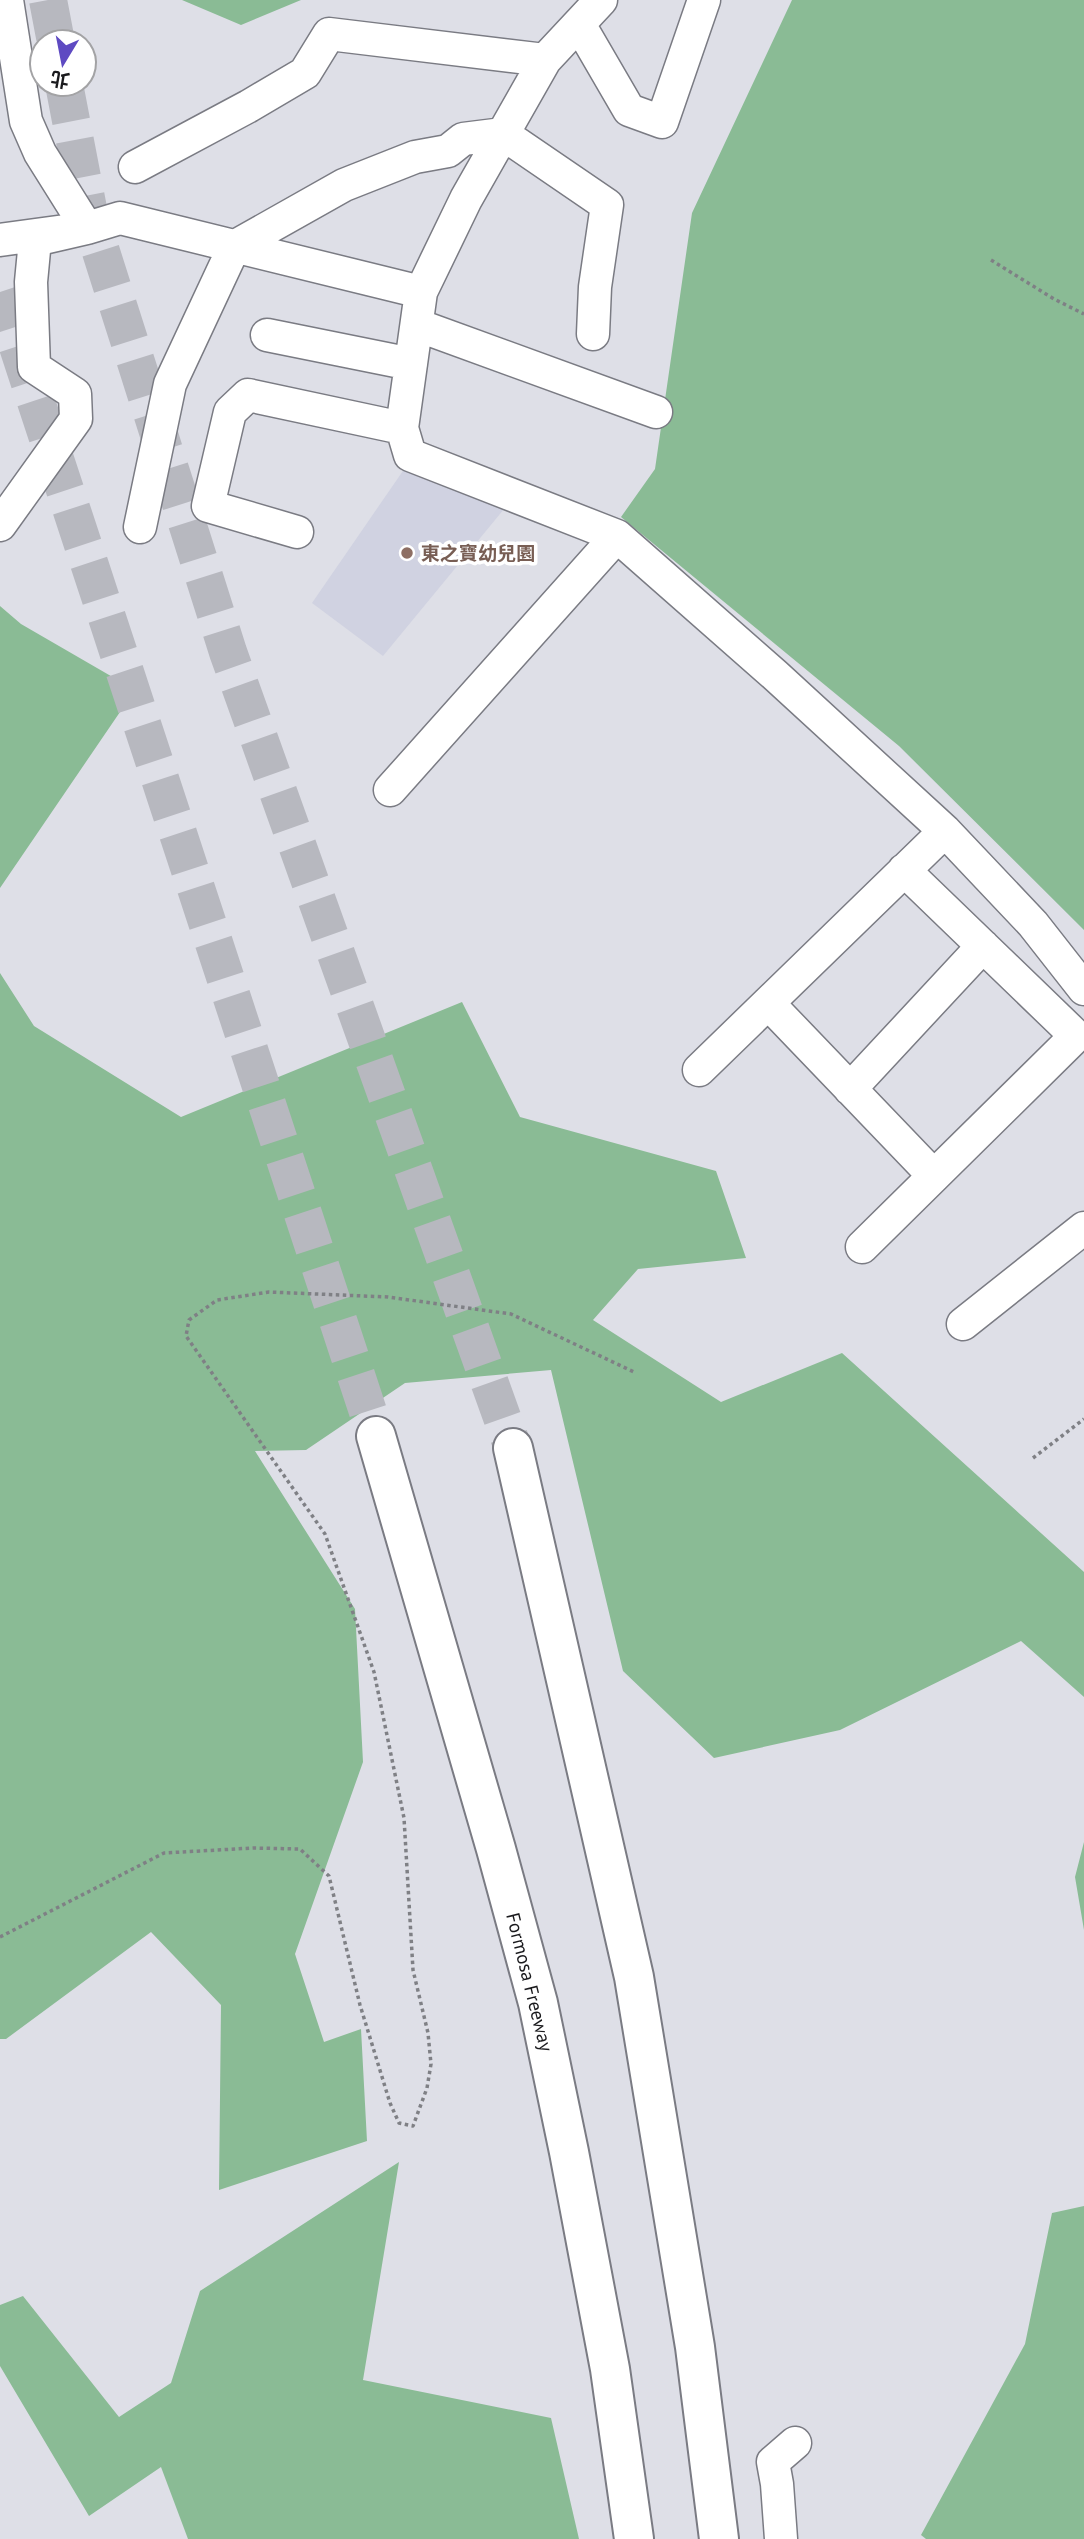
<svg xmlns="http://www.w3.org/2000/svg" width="1084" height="2539" viewBox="0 0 1084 2539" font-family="'PT Sans','Noto Sans TC',sans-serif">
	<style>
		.built { fill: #d0d2e1 }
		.green { fill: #8abb95 }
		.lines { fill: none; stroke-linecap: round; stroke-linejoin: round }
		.highway-tunnel { stroke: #b7b8bf; stroke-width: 38; stroke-dasharray: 38 19; stroke-linecap: butt }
		.minor-casing { stroke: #7a7b83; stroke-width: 35 }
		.highway-casing { stroke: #7a7b83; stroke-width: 42 }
		.path { stroke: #7f8085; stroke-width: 3.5; stroke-dasharray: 3.5 3.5; stroke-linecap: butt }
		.minor { stroke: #fff; stroke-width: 32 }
		.highway { stroke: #fff; stroke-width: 38 }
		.education-dot { fill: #8d6e63; stroke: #fff; stroke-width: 2.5 }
		.labels { text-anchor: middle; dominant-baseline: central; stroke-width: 7; stroke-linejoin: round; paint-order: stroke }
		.education-label { font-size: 19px; font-weight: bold; fill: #785e54; stroke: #fff; text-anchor: start }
		.street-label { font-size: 19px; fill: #1a1a1d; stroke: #fff }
	</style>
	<rect width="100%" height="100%" fill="#dedfe7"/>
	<path class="built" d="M407 465 509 503 383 656 312 603Z"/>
	<path class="green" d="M182 0H301L241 25Z
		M792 0H1084V930L899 746 621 517 655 469 692 213Z
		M0 606 21 624 135 690 0 888Z
		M0 973 34 1026 181 1117 462 1002 520 1117 716 1171 746 1258 638 1269 593 1320 721 1402 842 1353 1084 1572V1697L1021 1641 840 1730 714 1758 623 1671 551 1370 405 1383 306 1450 255 1451 355 1609 363 1762 295 1954 324 2042 361 2029 367 2141 219 2190 221 2005 151 1932 6 2039H0Z
		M1084 1842V1930L1075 1877Z
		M399 2162 363 2380 551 2418 579 2539H188L161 2467 89 2516 0 2366V2305L23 2296 119 2417 171 2383 200 2291Z
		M1084 2206V2539H926L921 2535 1025 2344 1052 2213Z"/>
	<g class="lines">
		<path class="highway-tunnel" d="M48 0 56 42
			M64 84 89 214 228 652 513 1448
			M0 292 376 1436"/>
		<defs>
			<path id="minor" d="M601 0 545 60 466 199 421 292 402 428 410 455 617 536 775 675 945 831 1033 924 1084 989
				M579 24 629 110 662 122 704 0
				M135 167 249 106 305 73 329 34 545 60
				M0 240 87 228 120 218 421 292
				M417 325 656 412
				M267 335 411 364
				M0 525 76 419 75 394 34 367 31 282 35 240 87 228 40 153 26 121 7 0
				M140 527 170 384 234 247 344 185 415 157 448 151 463 139 503 134 607 205 595 287 593 334
				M297 532 208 506 230 412 248 395 402 428
				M390 790 617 536
				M768 1003 934 1176
				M699 1070 945 831
				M850 1089 983 946
				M862 1247 1076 1036 904 870
				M963 1324 1084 1228
				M781 2539 777 2484 773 2462 795 2443"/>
			<path id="highway" d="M376 1436 496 1849 538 2003 569 2152 610 2369 634 2539
				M513 1448 634 1977 695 2347 719 2539"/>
		</defs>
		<use href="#minor" class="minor-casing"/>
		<use href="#highway" class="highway-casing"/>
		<path class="path" d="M991 260 1054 299 1084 314
			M1033 1458 1084 1419
			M0 1937 164 1853 253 1848 300 1849 329 1876 360 2005 390 2103 399 2123 413 2126 427 2088 431 2064 428 2033 413 1970 404 1818 374 1672 325 1534 186 1336 189 1320 217 1300 269 1292 388 1297 511 1314 634 1372"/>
		<use href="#minor" class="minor"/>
		<use href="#highway" class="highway"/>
	</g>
	<circle class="education-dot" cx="407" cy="553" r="7"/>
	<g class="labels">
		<g class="education-label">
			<text x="421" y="553">東之寶幼兒園</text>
		</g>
		<g class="street-label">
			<text transform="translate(530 1982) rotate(76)">Formosa Freeway</text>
		</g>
	</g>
	<g transform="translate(63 63) rotate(190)"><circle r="33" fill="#ffffff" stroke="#a3a3a5" stroke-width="2"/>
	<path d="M0-5L12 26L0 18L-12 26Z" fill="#5e4ac2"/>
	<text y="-10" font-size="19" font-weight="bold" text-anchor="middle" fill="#1a1a1d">北</text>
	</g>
</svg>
